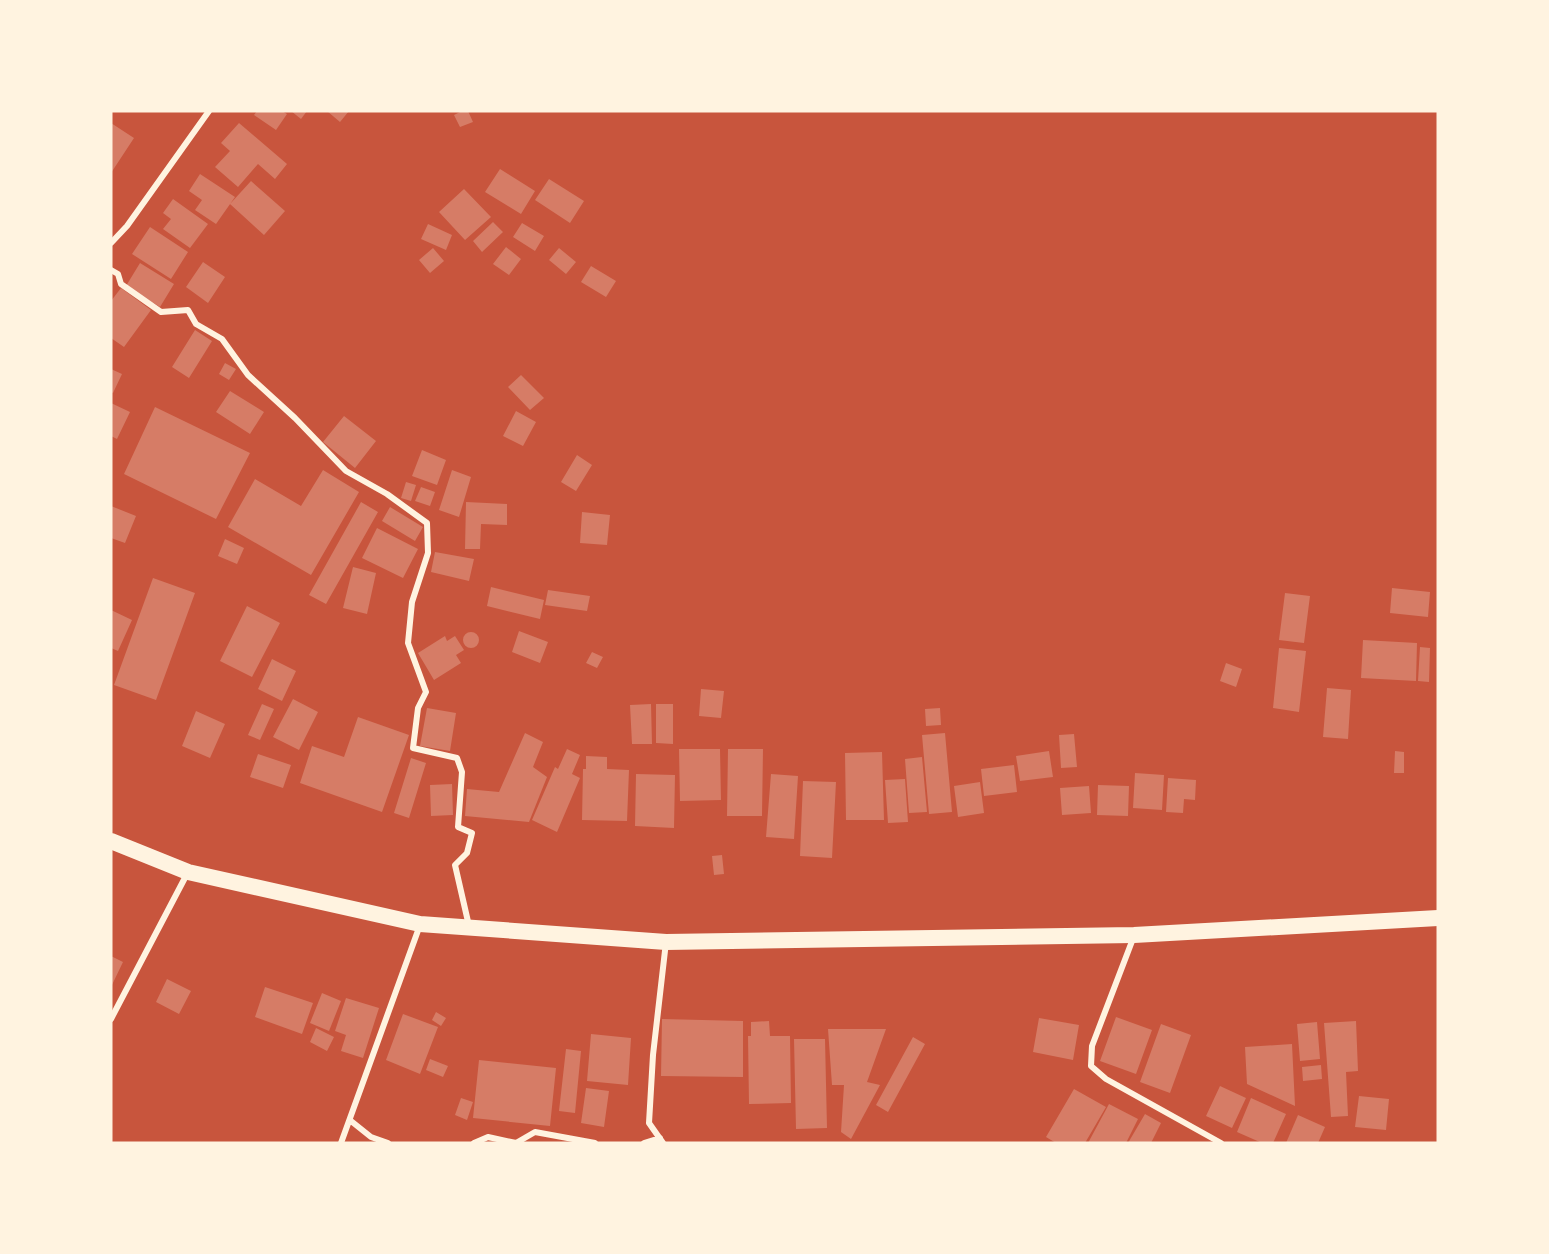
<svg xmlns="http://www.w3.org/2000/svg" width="1549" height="1254" viewBox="0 0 1549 1254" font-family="Figtree,sans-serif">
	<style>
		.building { fill: #d67c66 }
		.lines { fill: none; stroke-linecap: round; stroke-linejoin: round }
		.minor { stroke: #fff3e0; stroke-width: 6 }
		.trunk { stroke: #fff3e0; stroke-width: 16 }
	</style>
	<rect width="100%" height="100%" fill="#c8553d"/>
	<path class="building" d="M257 111H282L287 114 276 130 254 115Z
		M291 111H307L301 119Z
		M327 111H349L340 122Z
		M462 111H468L473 122 460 127 454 115Z
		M111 123 134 138 111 173Z
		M239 123 287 164 275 179 258 164 238 187 215 167 230 151 221 143Z
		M500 169 535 191 521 214 485 192Z
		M200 174 235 197 216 224 195 210 202 200 189 191Z
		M549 179 584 201 570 223 535 200Z
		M251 181 285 211 264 235 230 204Z
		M464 189 491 217 465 240 439 212Z
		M173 199 208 224 190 248 163 229 171 219 163 213Z
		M493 222 503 232 482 252 473 241Z
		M522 223 544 236 535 251 513 237Z
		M428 224 452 235 446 250 421 239Z
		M150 227 188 252 171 279 132 254Z
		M506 247 521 259 509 275 493 264Z
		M433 248 444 261 430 273 419 260Z
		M559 248 576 262 566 274 549 260Z
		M203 262 225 277 208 303 186 287Z
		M140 263 174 284 160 307 126 286Z
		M591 266 616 281 606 297 581 282Z
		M121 288 151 310 124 347 111 338V301Z
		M195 330 212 341 189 378 172 367Z
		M225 363 236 369 229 380 219 374Z
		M111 369 122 374 113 393 111 392Z
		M521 375 544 398 530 410 508 387Z
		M230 391 264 412 250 434 216 412Z
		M111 403 130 412 117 439 111 436Z
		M155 407 250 453 216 519 124 474Z
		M516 411 536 422 523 446 503 436Z
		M344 416 376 441 355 468 323 442Z
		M422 450 446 460 437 485 412 476Z
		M577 455 592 465 576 491 561 482Z
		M323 470 359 492 311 575 228 527 255 479 301 506Z
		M452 470 471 477 459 517 439 510Z
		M406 482 416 485 411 501 401 498Z
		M421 487 435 492 430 506 415 501Z
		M361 502 378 512 326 604 309 595Z
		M466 502 507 504V525L481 524 480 549H465Z
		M111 506 136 516 125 543 111 538Z
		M390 507 423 527 415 541 382 521Z
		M582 512 610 515 607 545 580 543Z
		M377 528 418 549 403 578 362 558Z
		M225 539 244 548 237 564 218 556Z
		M435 552 474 559 469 581 431 572Z
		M353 567 376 573 367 614 343 608Z
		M153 578 195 593 156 700 114 685Z
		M491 587 544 600 540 619 487 606Z
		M1392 588 1430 592 1428 617 1390 613Z
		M548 590 590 596 587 611 545 605Z
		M1285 593 1310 596 1304 643 1279 640Z
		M247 606 280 623 252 677 220 661Z
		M111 610 132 620 118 651 111 648Z
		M519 631 548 642 540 663 512 652Z
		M463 640a8 8 0 1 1 16 0a8 8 0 1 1-16 0Z
		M445 636 447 641 455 636 464 650 456 655 461 663 434 680 418 653Z
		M1363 640 1417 643 1416 681 1361 678Z
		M1420 647 1430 648 1429 682 1418 681Z
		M1279 648 1306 651 1299 712 1273 708Z
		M592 652 603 657 597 668 586 663Z
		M272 659 296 671 282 701 258 689Z
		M1226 663 1242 669 1236 687 1220 681Z
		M1327 688 1351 690 1348 739 1323 737Z
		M701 689 724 691 721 718 699 716Z
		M293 699 318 712 299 750 273 737Z
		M262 704 274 709 260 740 248 735Z
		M651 704 652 744H632L630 705Z
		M656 704H673V744L656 743Z
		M427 708 456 713 450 751 420 746Z
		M940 708 941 725 926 726 925 709Z
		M196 711 225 724 210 758 182 746Z
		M358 717 409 735 382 812 300 783 312 746 344 757Z
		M525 733 543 742 533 767 547 777 529 822 465 816 467 789 499 792Z
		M945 733 952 812 929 814 922 735Z
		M1074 734 1077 767 1061 768 1059 735Z
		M567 749 580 755 572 774 580 778 557 832 532 820 555 767 558 769Z
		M679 749H720L721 800 680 801Z
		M728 749H763L762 816H727Z
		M1049 751 1053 777 1020 781 1016 756Z
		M1395 751 1404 752V773H1394Z
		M882 752 884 820H846L845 753Z
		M258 754 291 765 283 788 250 777Z
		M586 756 607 757V769L629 770 627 821 582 820 583 769H586Z
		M922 757 927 812 909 813 905 759Z
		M411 758 426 763 409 818 394 813Z
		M1014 765 1017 792 984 796 981 769Z
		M1135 773 1164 775 1162 810 1133 808Z
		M636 774 675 775 674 828 635 826Z
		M771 774 798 776 794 839 766 837Z
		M1168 778 1196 780 1195 800 1184 799 1183 813 1166 812Z
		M905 779 908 822 888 823 885 780Z
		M803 781 836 782 832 858 800 856Z
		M980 782 984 813 958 817 954 786Z
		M452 784 453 815 431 816 430 785Z
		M1098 785 1129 786 1128 816 1097 815Z
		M1089 786 1091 813 1062 815 1060 788Z
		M722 855 724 874 714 875 712 856Z
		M111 956 123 962 111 987Z
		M167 979 191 991 179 1014 156 1002Z
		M265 987 313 1003 302 1034 255 1017Z
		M322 993 341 1001 329 1031 310 1023Z
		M346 998 379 1008 363 1058 341 1051 346 1035 335 1031Z
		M436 1012 446 1018 441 1026 432 1020Z
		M403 1014 438 1027 420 1074 386 1060Z
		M1116 1017 1152 1030 1136 1074 1100 1061Z
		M1039 1018 1079 1025 1073 1060 1033 1052Z
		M662 1019 743 1021V1077L661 1076Z
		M769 1021 770 1036H790L791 1103 749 1104 748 1036H751V1022Z
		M1356 1021 1358 1071 1346 1072 1348 1116 1331 1117 1324 1023Z
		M1317 1022 1320 1059 1300 1061 1297 1024Z
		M1161 1024 1191 1035 1170 1093 1140 1082Z
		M316 1028 334 1037 327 1051 310 1042Z
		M828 1029H886L867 1082 880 1085 851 1139 841 1132 844 1085H832Z
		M591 1034 631 1038 628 1085 587 1081Z
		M913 1037 925 1044 888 1112 876 1105Z
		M794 1039H825L827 1128 796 1129Z
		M1292 1044 1295 1106 1247 1084 1245 1047Z
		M566 1049 581 1051 575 1113 559 1111Z
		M430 1059 448 1066 443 1077 426 1070Z
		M479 1060 556 1068 550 1126 473 1118Z
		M1321 1065 1322 1079 1303 1081 1302 1067Z
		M1220 1086 1246 1098 1232 1128 1206 1116Z
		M586 1088 609 1091 604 1127 581 1123Z
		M1074 1089 1106 1107 1085 1143H1056L1046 1137Z
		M1359 1096 1389 1099 1386 1130 1355 1127Z
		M461 1098 473 1102 467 1120 455 1115Z
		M1251 1098 1286 1114 1273 1143H1262L1237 1132Z
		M1109 1104 1138 1119 1126 1143H1088Z
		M1145 1114 1161 1123 1151 1143H1128Z
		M1298 1115 1325 1127 1318 1143H1286Z"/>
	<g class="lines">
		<path class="minor" d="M111 243 127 226 209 111
			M111 270 118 274 121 284 161 312 188 310 196 324 222 339 248 375 295 418 346 471 387 494 427 523 428 553 412 602 408 643 426 692 418 708 413 748 457 758 462 772 458 827 472 833 467 853 455 865 469 926
			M1134 936 1092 1046 1091 1066 1106 1079 1221 1143
			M111 1019 188 872
			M351 1121 371 1137 388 1143
			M341 1143 420 925
			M474 1143 488 1137 516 1143 535 1132 595 1143
			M644 1143 660 1138
			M663 1143 649 1123 653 1055 666 942"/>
		<path class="trunk" d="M111 841 188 872 420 924 666 942 1134 935 1438 918"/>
	</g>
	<rect width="1549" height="1254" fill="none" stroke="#fff3e0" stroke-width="225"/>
</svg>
